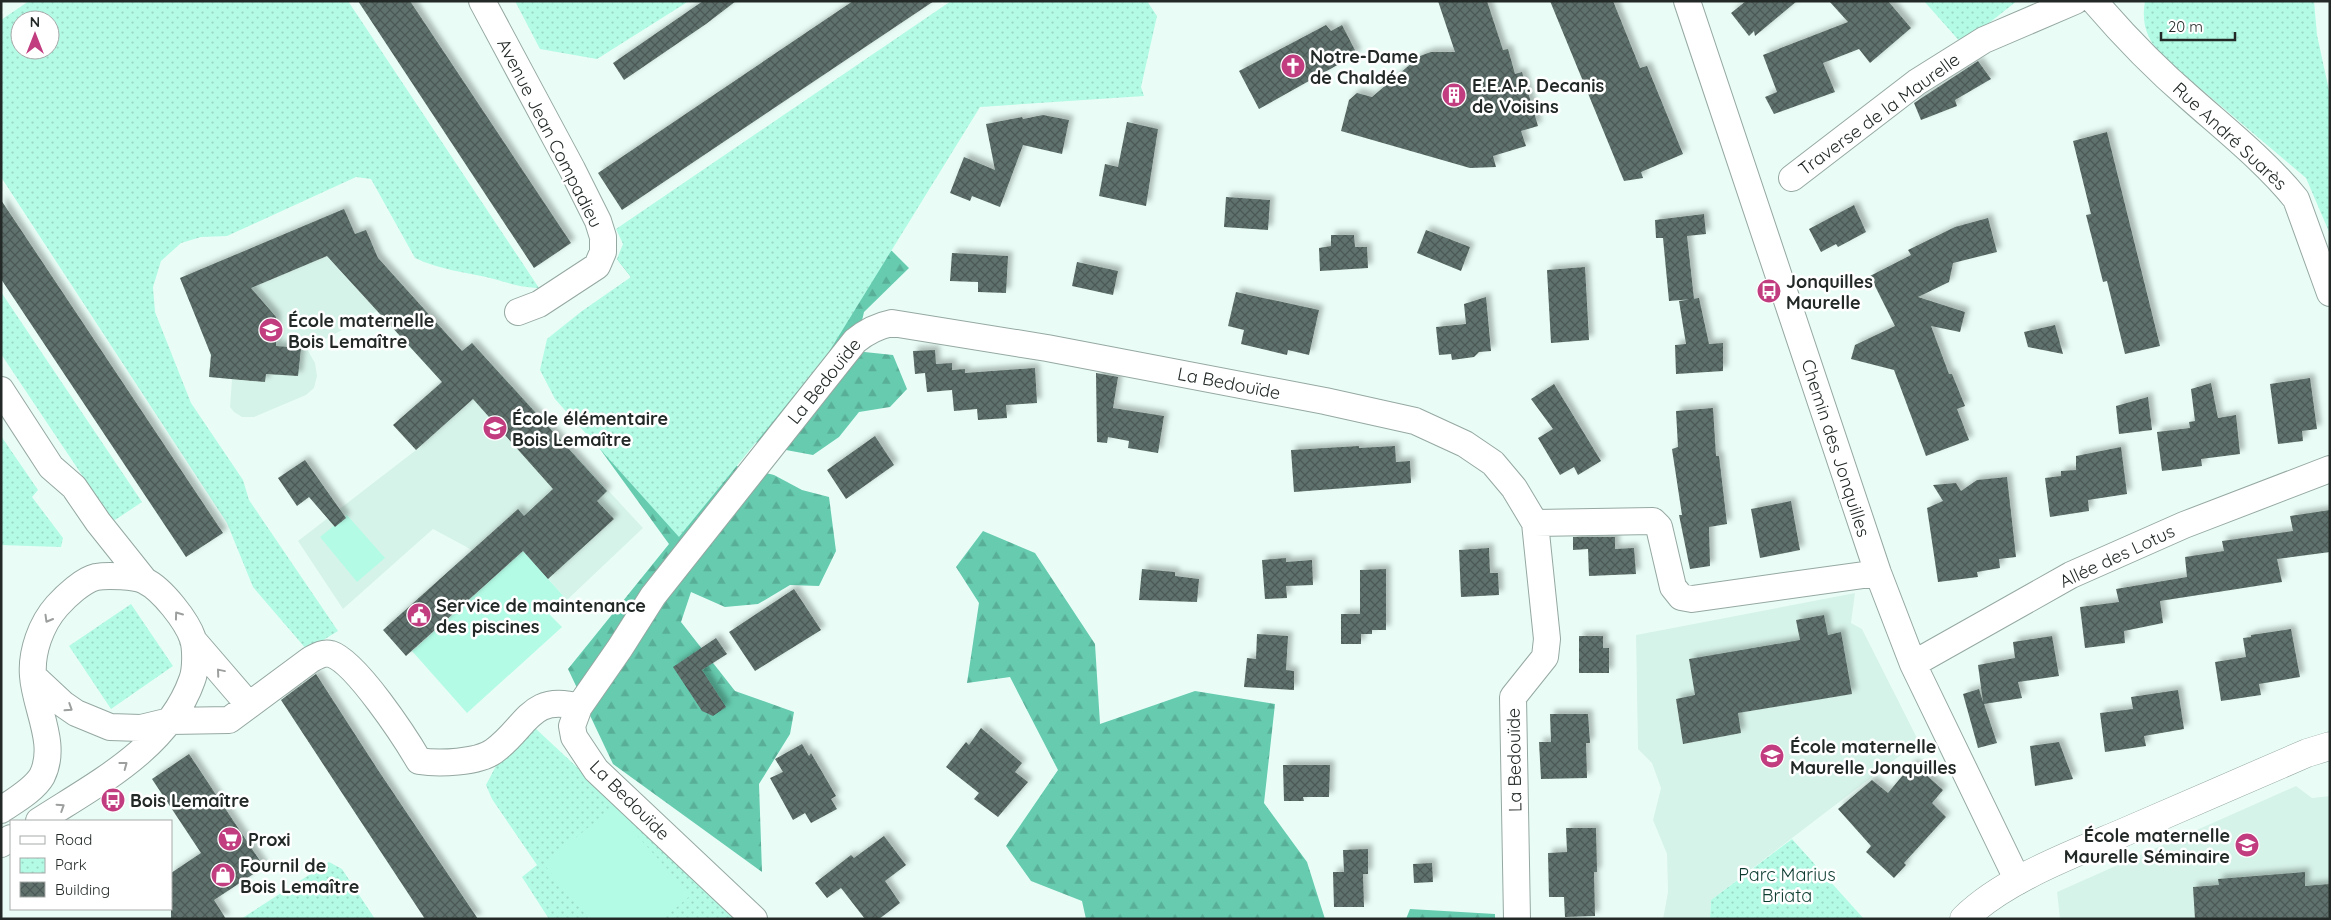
<svg xmlns="http://www.w3.org/2000/svg" width="2331" height="920" viewBox="0 0 2331 920" font-family="Quicksand,sans-serif">
	<style>
		.built { fill: #d6f3e9 }
		.forest { fill: url(#forest-firs) }
		.park { fill: url(#park-dots); fill-rule: evenodd }
		.pitch { fill: #b3fbe5 }
		.building { fill: url(#building-cross-hatch); filter: url(#shadow) }
		.lines { fill: none; stroke-linecap: round; stroke-linejoin: round }
		.minor-casing { stroke: #95a8a1; stroke-width: 28 }
		.tertiary-casing { stroke: #95a8a1; stroke-width: 29 }
		.minor { stroke: #fff; stroke-width: 26 }
		.tertiary { stroke: #fff; stroke-width: 28 }
		.oneway { stroke: #9c9f9e }
		.labels { text-anchor: middle; dominant-baseline: central; stroke-width: 5; stroke-linejoin: round; paint-order: stroke }
		.poi-label { font-size: 18px; font-weight: bold; fill: #222927; stroke: #fff; text-anchor: start }
		.street-label { font-size: 18px; fill: #222927; stroke: #fff }
		.park-label { font-size: 18px; fill: #0c3b30; stroke: #fff }
	</style>
	<defs>
		<pattern id="forest-firs" width="22" height="20" patternUnits="userSpaceOnUse" patternTransform="scale(1.25)"><rect width="22" height="20" fill="#66cbaf"/><path d="M5 1l3.5 6h-7zM16 11l3.5 6h-7z" fill="#58ae97"/></pattern>
		<pattern id="park-dots" width="8" height="8" patternUnits="userSpaceOnUse" patternTransform="scale(1.25)"><rect width="8" height="8" fill="#b3fbe5"/><path d="M2 2h.1M6 6h.1" fill="none" stroke="#9ad7c4" stroke-width="1.8" stroke-linecap="round"/></pattern>
		<pattern id="building-cross-hatch" width="8" height="8" patternUnits="userSpaceOnUse" patternTransform="scale(1.25)"><rect width="8" height="8" fill="#61726d"/><path d="M0 0l8 8M0 8l8-8" fill="none" stroke="#4b5855"/></pattern>
		<filter id="shadow"><feDropShadow dx="4.5" dy="-4.5" stdDeviation="2.5" flood-color="#0004"/></filter>
	</defs>
	<rect width="100%" height="100%" fill="#e9fdf6"/>
	<path class="built" d="M344 209 355 234 366 230 375 255 462 351 472 343 643 528 567 600 500 525 472 550 433 529 343 609 298 541 416 450 464 406 377 311 307 349 315 363 317 376 314 388 306 395 254 417H242L234 412 230 407 232 379 209 377 211 355 180 278Z
		M1855 593 1851 623 1862 629 1917 738 1910 748 1711 900 1710 919H1663L1668 892 1667 854 1653 820 1661 788 1652 763 1638 749 1636 635Z
		M2296 786 2312 798 2330 796V919H2060L2057 892Z"/>
	<path class="forest" d="M846 239 892 251 909 268 864 312 855 351 893 355 907 389 890 407 859 412 839 437 813 455 786 450 751 441 708 459 774 475 802 490 829 497 836 551 819 586 790 585 758 604 725 607 691 592 681 622 735 691 794 712 790 734 759 784 762 872 613 764 568 669 669 544 560 394 631 277 617 259Z
		M983 531 1035 553 1095 644 1100 724 1195 691 1275 704 1264 803 1307 862 1325 919H1086L1082 901 1031 881 1006 846 1058 770 1010 677 967 683 979 603 956 567Z
		M1410 909 1495 914V919H1406Z"/>
	<path class="park" d="M29 1H348L539 288C518 287 512 284 494 279 467 272 439 270 415 258L371 179 356 177 227 236 201 237 181 243 161 261 153 287 155 312 191 403 243 480 249 500 338 631 307 650 253 587 227 523 1 177V20ZM20 20H50V50H20Z
		M515 1H689L597 59 540 49Z
		M951 1H1147L1157 16 1141 87 1144 96 980 107 827 355 679 537 555 399 540 370 547 339 582 311 631 277 617 259 623 244 616 229Z
		M1924 1H2017L1962 44Z
		M2145 1H2314L2317 35 2330 95V234L2306 178 2162 56C2147 39 2141 24 2145 1Z
		M1 292 142 502 115 520 110 517 1 354Z
		M1 436 38 490 32 497 63 538 61 547 1 545Z
		M131 604 173 666 111 709 69 646Z
		M535 728 740 919H549L522 877 537 865 492 799 486 785 499 760Z
		M1792 839 1864 919H1710L1711 900Z
		M329 862 342 869 375 919H241Z"/>
	<path class="pitch" d="M347 515 385 558 357 582 320 537Z
		M523 551 567 600 549 614 562 627 467 713 412 651Z
		M612 808 691 895 663 919H589L544 864Z"/>
	<path class="building" d="M358 1H410L571 243 534 268Z
		M703 1H736L706 24 624 80 613 63Z
		M853 1H934L622 210 598 173Z
		M1438 1H1487L1503 50 1508 49 1515 74 1522 72 1538 126 1521 131 1526 146 1493 156 1496 167 1470 168 1341 131 1349 100 1357 93 1372 97 1420 56 1431 52H1455Z
		M1550 1H1613L1640 68 1647 66 1683 154 1641 172 1643 178 1624 181Z
		M1746 1H1797L1755 36 1754 31 1749 36 1731 13Z
		M1829 1H1888L1911 28 1870 63 1859 49 1823 63 1835 92 1774 114 1765 97 1777 92 1763 55 1848 22Z
		M1326 25 1331 31 1342 25 1357 54 1259 109 1239 71Z
		M1978 61 1991 79 1955 100 1957 106 1921 120 1914 103Z
		M1043 115 1069 120 1062 154 1023 145 1000 207 972 196 970 201 950 193 964 157 995 170 986 124 1022 117 1023 119Z
		M1127 122 1158 129 1146 206 1099 196 1105 164 1118 167Z
		M2107 132 2160 346 2125 354 2107 281 2103 282 2095 250 2086 215 2091 214 2073 141Z
		M1226 197 1270 200 1268 230 1224 227Z
		M1 200 223 533 186 557 1 279Z
		M1854 205 1866 232 1838 247 1836 244 1821 252 1809 229Z
		M344 209 355 234 366 230 378 258 462 351 472 343 607 491 597 501 614 519 548 579 523 551 406 656 383 630 518 509 524 516 553 489 473 399 416 450 393 425 442 382 327 256 251 288 276 317V346L301 348 298 376 266 374 265 382 209 377 211 355 180 278Z
		M1704 214 1706 234 1687 236 1694 299 1669 301 1663 238H1656L1655 220Z
		M1988 218 1997 252 1953 263 1949 282 1918 297 1965 312 1960 332 1931 326 1949 374H1952L1965 406 1957 409 1969 440 1926 456 1894 370 1851 359 1855 345 1895 326 1870 276 1911 255 1908 250 1955 227Z
		M1426 230 1470 247 1461 271 1417 253Z
		M1331 235H1354L1355 247H1367L1368 268 1320 271 1319 248 1331 246Z
		M952 253 1008 256 1006 293 978 292V282L950 281Z
		M1077 262 1118 271 1113 295 1072 286Z
		M1585 267 1589 340 1551 343 1547 270Z
		M1236 292 1319 310 1309 355 1288 350 1287 355 1241 344 1244 330 1228 326Z
		M1486 297 1491 351 1479 352 1474 357 1452 360 1451 354 1439 355 1436 327 1466 324 1464 304Z
		M1699 298 1709 344 1723 343V371L1676 374 1675 345 1686 344 1679 301Z
		M2055 325 2063 354 2028 347 2024 332Z
		M935 350 936 364 952 363V370L965 369V373L1035 368 1037 403 1006 405 1007 418 978 420 977 409 954 411 952 390 927 392 925 373 915 374 913 351Z
		M1096 373 1118 377 1113 408 1164 416 1158 453 1128 448 1129 441 1108 437 1112 411 1107 443 1097 442Z
		M2310 378 2317 429 2302 431 2303 441 2278 444 2270 384Z
		M2211 383 2218 418 2236 415 2240 454 2201 459 2202 466 2162 471 2157 432 2190 428 2189 422 2195 421 2191 389Z
		M1554 384 1601 461 1578 475 1574 467 1560 475 1538 438 1553 429 1531 399Z
		M2148 397 2152 430 2119 434 2116 406Z
		M1713 408 1716 456H1719L1727 524 1709 527 1710 566 1690 569 1679 515H1682L1672 449 1678 447 1676 411Z
		M875 436 894 465 846 499 827 470Z
		M1359 446V448L1395 446 1396 462 1410 461 1411 483 1294 492 1291 450Z
		M2121 447 2127 494 2088 500 2089 511 2050 517 2045 478 2061 476V471L2076 470V456Z
		M305 460 346 518 335 527 309 497 297 506 278 478Z
		M2007 477 2016 557 1999 559 2000 568 1977 572 1978 577 1938 582 1927 508 1943 501 1933 485 1956 483 1961 491 1977 480Z
		M1791 501 1800 550 1760 558 1751 509Z
		M2330 510V552L2277 559 2282 582 2160 601 2163 623 2124 631 2125 643 2085 648 2080 607 2119 602 2116 589 2187 577 2185 557 2224 551 2222 541 2293 531 2290 516Z
		M1573 537H1615V549L1634 548 1636 574 1589 576 1588 549 1573 550Z
		M1489 548 1490 573H1498L1499 595 1461 597 1459 550Z
		M1286 558V562L1312 560 1313 585 1286 586 1287 598 1265 599 1262 560Z
		M1142 569 1175 572V576L1199 579 1197 602 1139 600Z
		M1386 569V630H1372V634H1361V644H1341V614H1360V570Z
		M794 589 821 630 755 671 729 632Z
		M1824 615 1828 635 1841 632 1852 694 1738 713 1741 733 1683 744 1676 699 1695 695 1689 659 1800 640 1796 620Z
		M2291 629 2300 677 2259 684 2261 695 2221 701 2215 662 2246 657 2243 638 2251 637V635Z
		M1257 634 1288 636 1286 670 1294 671V690L1244 687 1247 658 1256 659Z
		M1579 636H1603V648H1609V673H1579Z
		M2052 636 2059 676 2018 682 2022 698 1984 704 1997 743 1978 748 1963 694 1979 689 1983 702 1978 665 2015 658 2013 642Z
		M716 638 727 654 702 670 726 707 713 716 702 711 673 667Z
		M316 674 378 770 478 919H425L342 793 281 700Z
		M2178 690 2184 729 2144 736 2146 746 2105 752 2100 713 2133 709 2131 697Z
		M1550 714H1588L1590 743H1586L1587 778 1541 779 1539 742H1551Z
		M981 728 1022 763 1015 772 1028 782 998 817 974 799 979 793 946 767 966 742 969 745Z
		M2059 742 2073 779 2035 786 2030 746Z
		M802 744 809 756 811 753 836 796 831 799 837 809 811 823 805 813 793 820 770 778 783 772 775 759Z
		M189 754 264 867 214 900 226 919H171V873L201 853 152 779Z
		M1913 763 1943 790 1932 803 1946 817 1904 863 1906 865 1894 878 1866 852 1871 846 1838 809 1872 780 1888 793Z
		M1283 765H1330L1329 797H1303L1304 801H1284Z
		M1566 828H1596L1597 872H1594L1595 916 1565 917 1564 897H1549L1548 853 1567 852Z
		M884 836 906 865 885 881 900 903 879 919H865L841 888 827 898 815 883 851 855 854 858Z
		M1368 849V874H1363L1364 907H1334L1333 872H1344L1343 850Z
		M1432 863 1433 882 1414 883 1413 864Z
		M2305 872V886L2330 884V919H2195L2193 887 2219 885 2218 879Z"/>
	<g class="lines">
		<defs>
			<path id="minor" d="M482 1 572 169 598 221 603 237V252L597 266 539 304 518 312
				M1687 1 1878 573 1913 664 2018 881
				M2094 1C2124 36 2156 69 2191 99 2227 131 2266 162 2296 199L2330 293
				M1792 178 1917 82 1984 40 2075 1
				M1 390 51 467 74 487 98 522 145 581
				M193 640 248 704
				M1913 664 2071 575 2184 525 2330 469
				M33 676 63 704 76 713 110 727 141 728 170 721 229 720 310 660C317 656 323 652 331 654 356 662 405 737 419 761 438 764 478 763 494 751 527 727 530 693 579 707
				M1 810C14 801 34 790 42 776 58 744 35 708 33 676 31 652 41 624 57 606 66 596 83 580 96 577 107 575 136 576 145 581 162 589 187 621 193 639 196 649 196 670 192 680 168 748 96 784 39 821
				M1 844 11 838
				M754 919 596 770 574 737 572 726 579 707 620 648 653 596 855 341C867 331 877 326 892 323L1047 348 1325 401 1415 421 1465 444 1493 463 1514 488 1535 523
				M1517 919 1513 697 1545 657 1547 639 1535 523 1653 521 1659 527 1673 587 1681 597 1692 599 1878 573"/>
			<path id="tertiary" d="M1964 919C2002 881 2070 855 2120 834 2182 807 2245 780 2307 753L2330 746"/>
		</defs>
		<use href="#minor" class="minor-casing"/>
		<use href="#tertiary" class="tertiary-casing"/>
		<use href="#minor" class="minor"/>
		<use href="#tertiary" class="tertiary"/>
	</g>
	<defs><path id="oneway-chevron" d="M-2-3.5L2.5 0L-2 3.5" fill="none" stroke-width="1.6" stroke-linecap="round" stroke-linejoin="round" transform="scale(1.25)"/></defs>
	<g class="oneway">
		<use href="#oneway-chevron" transform="translate(178 615) rotate(-126)"/>
		<use href="#oneway-chevron" transform="translate(48 619) rotate(120)"/>
		<use href="#oneway-chevron" transform="translate(220 672) rotate(-130)"/>
		<use href="#oneway-chevron" transform="translate(69 708) rotate(33)"/>
		<use href="#oneway-chevron" transform="translate(124 765) rotate(-37)"/>
		<use href="#oneway-chevron" transform="translate(61 807) rotate(-33)"/>
	</g>
	<defs>
		<symbol id="church-disc" viewBox="-11 -11 22 22"><circle r="9.5" fill="#c13d80" stroke="#fff"/><path d="M-1.2-6h2.4v3.5h3.3v2.4h-3.3V6h-2.4V-.1h-3.3v-2.4h3.3Z" fill="#fff"/></symbol>
		<symbol id="building-disc" viewBox="-11 -11 22 22"><circle r="9.5" fill="#c13d80" stroke="#fff"/><path d="M-4-6H4V6H1V3H-1V6H-4ZM-2.5-4.3h1.7v1.8h-1.7ZM.8-4.3h1.7v1.8H.8ZM-2.5-1h1.7V.8h-1.7ZM.8-1h1.7V.8H.8Z" fill="#fff"/></symbol>
		<symbol id="bus-disc" viewBox="-11 -11 22 22"><circle r="9.5" fill="#c13d80" stroke="#fff"/><path d="M-5-6H5V4H4V6H2V4H-2V6H-4V4H-5ZM-3.5-4V0h7V-4ZM-3.5 1.2v1.5H-2V1.2ZM2 1.2v1.5H3.5V1.2Z" fill="#fff"/></symbol>
		<symbol id="school-disc" viewBox="-11 -11 22 22"><circle r="9.5" fill="#c13d80" stroke="#fff"/><path d="M0-5L7-2L0 1L-7-2ZM-4 1L0 2.5L4 1V4Q0 6-4 4Z" fill="#fff"/></symbol>
		<symbol id="civic-disc" viewBox="-11 -11 22 22"><circle r="9.5" fill="#c13d80" stroke="#fff"/><path d="M-.6-6.5H3V-4.5H.6V-3L4-1V1h2V6H-6V1h2V-1L-.6-3ZM-1.2 2.5V6h2.4V2.5Z" fill="#fff"/></symbol>
		<symbol id="supermarket-disc" viewBox="-11 -11 22 22"><circle r="9.5" fill="#c13d80" stroke="#fff"/><path d="M-6-5.5h2.5l.6 2H6L4.5 2H-2.5L-4.4-4H-6ZM-1.5 3.2a1.3 1.3 0 1 0 .1 0ZM3 3.2a1.3 1.3 0 1 0 .1 0Z" fill="#fff"/></symbol>
		<symbol id="shop-disc" viewBox="-11 -11 22 22"><circle r="9.5" fill="#c13d80" stroke="#fff"/><path d="M-5-2.5h2.3a2.7 3.5 0 0 1 5.4 0H5L5.5 6h-11ZM-1.5-2.5h3a1.5 2.3 0 0 0-3 0Z" fill="#fff"/></symbol>
	</defs>
	<g fill-rule="evenodd">
		<use href="#church-disc" x="1279" y="52" width="28" height="28"/>
		<use href="#building-disc" x="1440" y="81" width="28" height="28"/>
		<use href="#bus-disc" x="1755" y="277" width="28" height="28"/>
		<use href="#school-disc" x="257" y="316" width="28" height="28"/>
		<use href="#school-disc" x="481" y="414" width="28" height="28"/>
		<use href="#civic-disc" x="405" y="601" width="28" height="28"/>
		<use href="#school-disc" x="1758" y="742" width="28" height="28"/>
		<use href="#bus-disc" x="99" y="786" width="28" height="28"/>
		<use href="#supermarket-disc" x="216" y="825" width="28" height="28"/>
		<use href="#school-disc" x="2233" y="831" width="28" height="28"/>
		<use href="#shop-disc" x="209" y="861" width="28" height="28"/>
	</g>
	<g class="labels">
		<g class="poi-label">
			<text x="1310" y="56">Notre-Dame<tspan x="1310" dy="21">de Chaldée</tspan></text>
			<text x="1472" y="85">E.E.A.P. Decanis<tspan x="1472" dy="21">de Voisins</tspan></text>
			<text x="1786" y="281">Jonquilles<tspan x="1786" dy="21">Maurelle</tspan></text>
			<text x="288" y="320">École maternelle<tspan x="288" dy="21">Bois Lemaître</tspan></text>
			<text x="512" y="418">École élémentaire<tspan x="512" dy="21">Bois Lemaître</tspan></text>
			<text x="436" y="605">Service de maintenance<tspan x="436" dy="21">des piscines</tspan></text>
			<text x="1790" y="746">École maternelle<tspan x="1790" dy="21">Maurelle Jonquilles</tspan></text>
			<text x="130" y="800">Bois Lemaître</text>
			<text x="2230" y="835" text-anchor="end">École maternelle<tspan x="2230" dy="21">Maurelle Séminaire</tspan></text>
			<text x="248" y="839">Proxi</text>
			<text x="240" y="865">Fournil de<tspan x="240" dy="21">Bois Lemaître</tspan></text>
		</g>
		<g class="street-label">
			<text transform="translate(1879 114) rotate(-36)">Traverse de la Maurelle</text>
			<text transform="translate(550 133) rotate(63)">Avenue Jean Compadieu</text>
			<text transform="translate(2230 136) rotate(43)">Rue André Suarès</text>
			<text transform="translate(824 381) rotate(-51)">La Bedouïde</text>
			<text transform="translate(1229 383) rotate(11)">La Bedouïde</text>
			<text transform="translate(1836 448) rotate(72)">Chemin des Jonquilles</text>
			<text transform="translate(2117 556) rotate(-25)">Allée des Lotus</text>
			<text transform="translate(1514 760) rotate(-91)">La Bedouïde</text>
			<text transform="translate(630 800) rotate(45)">La Bedouïde</text>
		</g>
		<g class="park-label">
			<text x="1787" y="874">Parc Marius<tspan x="1787" dy="21">Briata</tspan></text>
		</g>
	</g>
	<rect width="2331" height="920" fill="none" stroke="#222927" stroke-width="5"/>
	<rect x="10" y="820" width="162" height="90" fill="#ffffff" stroke="#a7a9a9"/>
	<rect x="20" y="836" width="25" height="8" fill="#ffffff" stroke="#a7a9a9"/>
	<text x="55" y="845" font-size="15" fill="#222927">Road</text>
	<rect x="20" y="858" width="25" height="15" fill="url(#park-dots)" stroke="#a7a9a9"/>
	<text x="55" y="870" font-size="15" fill="#222927">Park</text>
	<rect x="20" y="882" width="25" height="15" fill="url(#building-cross-hatch)" stroke="#a7a9a9"/>
	<text x="55" y="895" font-size="15" fill="#222927">Building</text>
	<g transform="translate(35 35)"><circle r="24" fill="#ffffff" stroke="#a7a9a9"/>
	<path d="M0-4L9 19L0 12L-9 19Z" fill="#c13d80"/>
	<text y="-8" font-size="14" font-weight="bold" text-anchor="middle" fill="#222927">N</text>
	</g>
	<path d="M2161 32v8h74v-8" fill="none" stroke="#222927" stroke-width="2.5"/>
	<text x="2168" y="32" font-size="15" fill="#222927" stroke="#ffffff" stroke-width="4" paint-order="stroke">20 m</text>
</svg>
